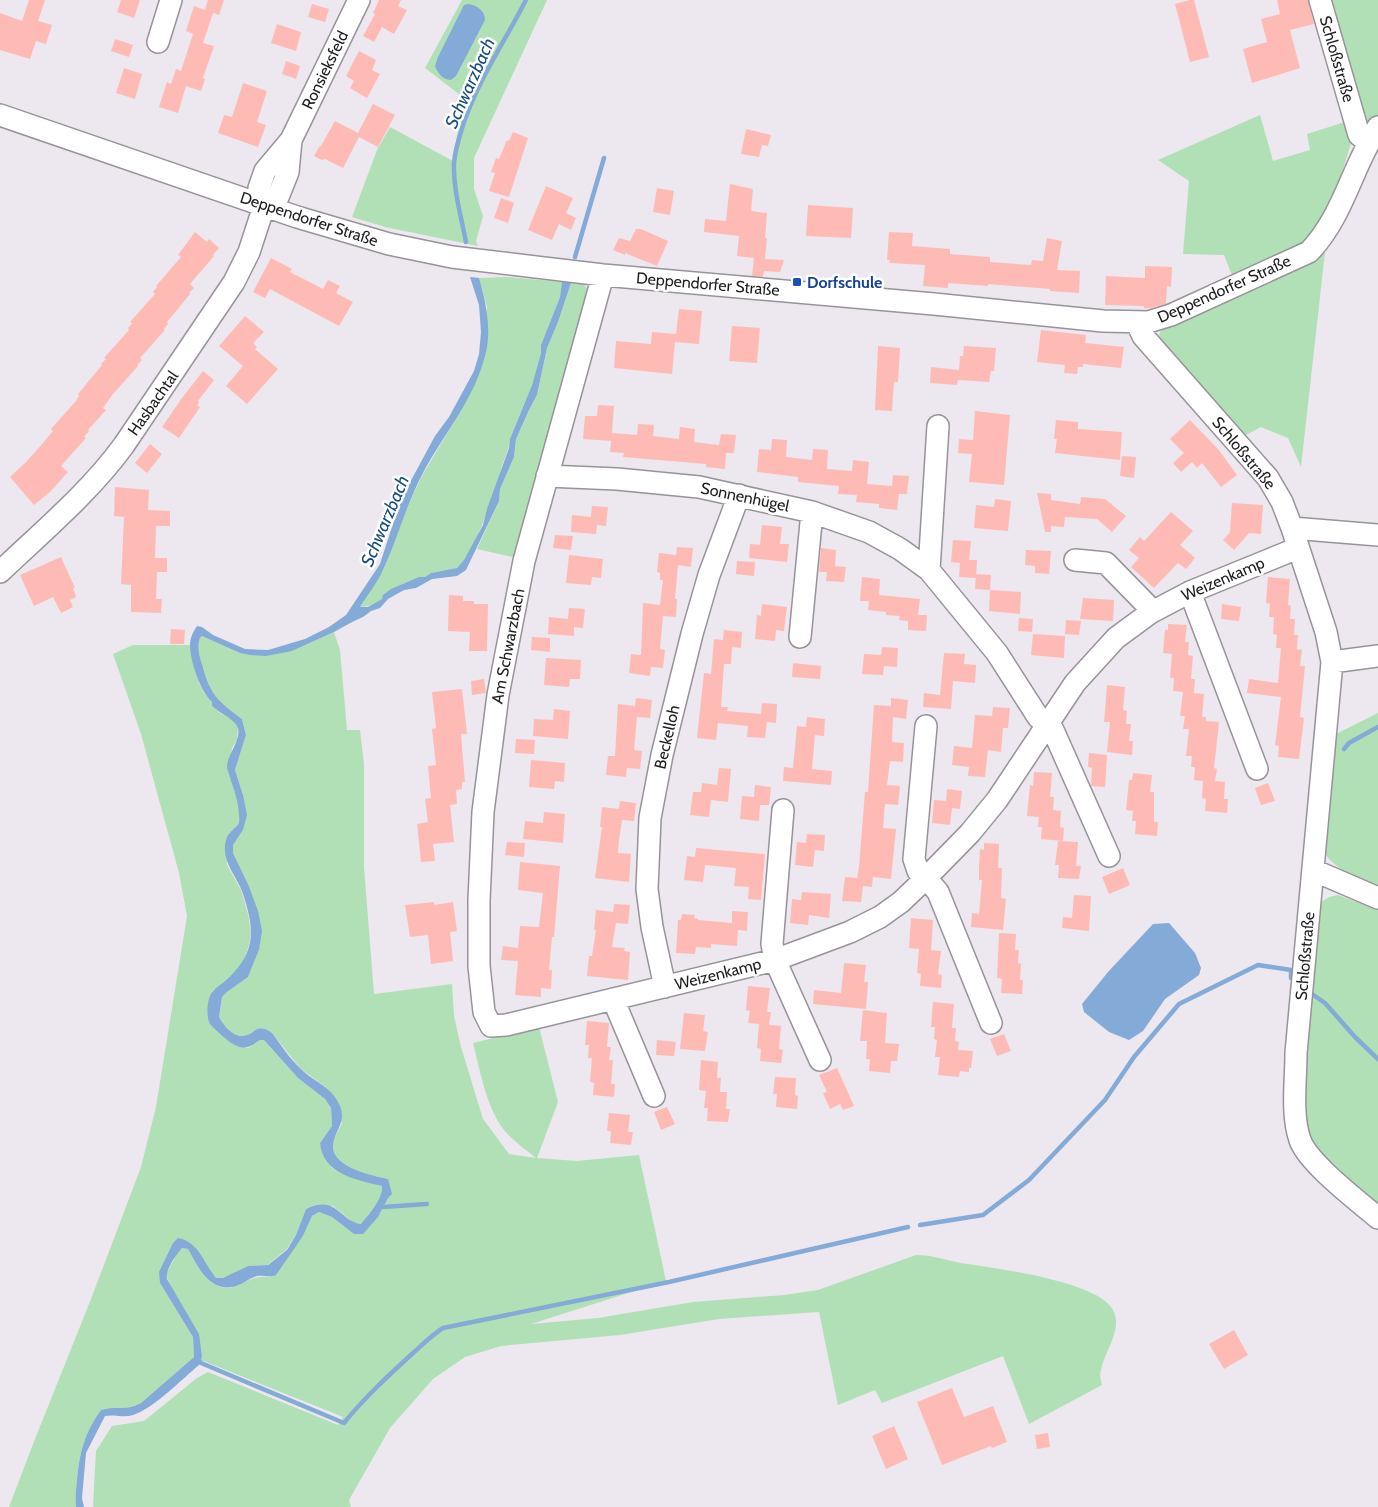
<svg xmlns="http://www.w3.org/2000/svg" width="1378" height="1507" viewBox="0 0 1378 1507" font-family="Cabin,sans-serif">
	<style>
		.green { fill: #b1e0b6 }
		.water { fill: #84aad7 }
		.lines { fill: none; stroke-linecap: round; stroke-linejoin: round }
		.stream { stroke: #84aad7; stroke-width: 4.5 }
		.building { fill: #febbb5 }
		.minor-casing { stroke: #98929b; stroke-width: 24 }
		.minor { stroke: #fff; stroke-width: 21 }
		.transit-dot { fill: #1a4fb4; stroke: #fff; stroke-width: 2 }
		.labels { text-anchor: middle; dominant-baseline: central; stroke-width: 5; stroke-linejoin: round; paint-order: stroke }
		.street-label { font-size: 16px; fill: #1e1c1f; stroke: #fff }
		.transit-label { font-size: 16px; font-weight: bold; fill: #164399; stroke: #fff; text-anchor: start }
		.water-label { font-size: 18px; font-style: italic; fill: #144a82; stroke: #fff }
	</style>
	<rect width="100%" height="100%" fill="#ede7f0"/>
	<path class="green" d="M462 0H547L474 158V189L483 216 476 241 478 246 385 227 352 217 377 150 390 127 453 161 457 135 468 101 425 68Z
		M1326 0H1378V117L1364 128Z
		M1260 115 1273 161 1310 150 1307 134 1348 121 1352 140 1340 179 1315 237 1298 249 1233 278 1224 255 1183 254 1189 181 1158 160Z
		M1325 252 1301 467 1288 438 1261 427 1244 436 1158 341 1161 329Z
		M507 277 562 282 560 297 541 345V353L532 385 510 439C509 453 500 464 500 477 492 497 474 555 458 567 450 573 439 570 431 573 428 574 428 576 425 577 418 579 410 581 403 584 389 591 377 608 360 607L384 569 410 501 423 474 454 422 483 363 487 307 479 278Z
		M571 283 584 284 590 294 517 558 477 549 499 501 500 489 514 457 516 439 529 410 537 395 547 348 558 322Z
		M334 632 340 650 347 730H360L364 765V867L374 994 452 984 454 1016 461 1047 483 1119 509 1154 536 1158C525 1149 513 1141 504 1130 486 1107 480 1070 473 1043L539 1027 558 1102 537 1158 577 1161 639 1155 666 1281 531 1324 598 1318 693 1302 784 1295 818 1290 916 1255C933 1255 945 1260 961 1263 992 1268 1102 1281 1114 1312 1122 1331 1104 1352 1101 1370 1099 1375 1101 1380 1102 1385L1029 1424 1003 1356 882 1403 875 1390 838 1405 819 1312 719 1319 620 1335 501 1346 465 1357 433 1379 390 1428 349 1500 351 1507H94L93 1505 96 1451 112 1426 144 1421 197 1378 208 1372 338 1425 343 1417 201 1360 202 1357 166 1275 177 1253 182 1248 188 1249C198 1267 211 1295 236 1286 251 1280 253 1276 270 1277L303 1236 312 1216 319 1212 332 1217 354 1234C379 1216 388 1212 388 1179 373 1176 332 1167 333 1146 333 1139 339 1130 342 1123L326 1087 301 1069 272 1033C268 1030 263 1027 257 1029 253 1030 251 1034 247 1035 235 1040 224 1026 219 1017L222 997 227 992 248 977 259 950 248 884 233 853V845L243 830V795L235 770 246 735 242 719C218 701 210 695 202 664 199 655 197 647 200 638L202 636 240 653 292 651Z
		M133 645H190C193 665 197 688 212 702V706L220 713 233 720 238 727 237 740 232 748 229 773 239 805V823L227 837V865L241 890 248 914 251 932 249 945 244 960 237 970 212 992 210 1024 233 1044 248 1048 260 1040H264L298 1078 325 1099 331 1108 332 1126 320 1143 332 1168 342 1174 382 1186C383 1200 369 1213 361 1224L354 1223 333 1206 306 1209 296 1235 286 1250 267 1265 248 1266 223 1279 216 1278 178 1238 160 1283 193 1337 194 1357 141 1403C124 1412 117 1405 101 1410 85 1431 79 1454 77 1480 76 1489 75 1498 76 1507H9L33 1444 91 1299 141 1167 156 1107 187 916 179 873 141 734 113 654Z
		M1378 713V885C1356 877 1340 873 1325 854L1336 734Z
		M1338 895 1378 910V1212L1323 1162 1304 1130 1300 1102 1320 903 1329 897Z"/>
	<path class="water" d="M469 4C478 6 485 11 485 20L456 76 451 80C442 79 439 75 435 66L438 57 464 5Z
		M470 277 479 278C487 306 493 335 483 363 471 403 442 437 423 473 407 503 398 537 384 568 378 582 368 594 360 607H368L382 599 383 595 391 589 419 577H425L431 573 457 568 464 560 483 525 487 509 509 448 510 439 532 385 541 353V345L560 297 562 282 571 283 558 322 547 348 537 395 529 410 516 439 514 457 500 489 499 501 466 570 457 576 432 579 416 588 404 590 388 599 380 608 371 611 363 617 354 621 334 632 292 651 266 656 250 655 240 653 202 636 200 638C197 647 199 655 202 664 210 695 218 701 242 719L246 735 235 770 243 795 247 815 243 830 233 845V853L248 884 258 911 262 931 259 950 248 977 227 992 222 997 219 1017C224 1026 235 1040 247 1035 251 1034 254 1030 257 1029 263 1027 268 1030 272 1033 281 1045 290 1059 301 1069 313 1081 330 1086 338 1102 349 1122 334 1129 333 1146 332 1167 373 1176 388 1179L392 1194 388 1198 378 1217 363 1234H354L332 1217 319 1212 312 1216 303 1236 276 1275C269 1278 264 1275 257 1276 250 1278 243 1284 236 1286 210 1294 198 1267 188 1249L182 1248C176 1255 165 1270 167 1279L199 1334 202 1357 199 1365C182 1379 153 1409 133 1415 124 1418 115 1414 105 1416L86 1453 82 1498 84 1507H76C75 1498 76 1489 77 1480 79 1454 85 1431 101 1410 117 1405 124 1412 141 1403L194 1357 193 1337 160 1283 159 1272 173 1243 178 1238C199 1242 203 1262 216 1278H223L248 1266 268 1265 287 1250 296 1235 306 1209C337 1194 339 1221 361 1224 369 1214 383 1199 382 1186 356 1180 323 1174 320 1143L332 1126 331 1108 325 1099 298 1078 264 1040H260C251 1046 244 1051 233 1044 228 1041 213 1028 210 1024 206 1016 207 1001 211 994 214 989 220 985 225 981 240 968 251 953 251 932 251 919 246 903 242 891 235 874 219 858 227 837 229 832 236 828 239 823 240 808 236 795 231 781 230 776 227 770 227 766 228 753 241 741 238 728 235 719 219 713 212 706V702C200 691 190 661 190 645 190 638 193 632 197 626L202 627 213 635 245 649 268 650 305 639 329 627 346 615 380 564 401 499 435 436 449 417 474 371 479 354 481 332 479 305Z
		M1169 923 1195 953 1201 968 1199 975 1165 999 1143 1031 1129 1040 1109 1032 1084 1012 1082 1004 1108 972 1153 924Z"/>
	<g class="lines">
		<path class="stream" d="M466 242C461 216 453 189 454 163 455 149 460 135 464 122 479 79 505 41 526 0
			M575 257 604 158
			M1344 749 1349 743 1378 727
			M1309 992 1325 1003 1355 1037 1378 1059
			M383 1207 427 1204
			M920 1225 983 1215 1029 1180 1105 1100 1134 1057 1179 1004 1258 965 1291 970V978
			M197 1358 201 1363 344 1423C365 1397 389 1375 413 1353 423 1344 432 1335 443 1328L669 1282 908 1227"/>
	</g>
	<path class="building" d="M29 0H45L38 21 52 25 46 44 36 41 30 59 0 50V13L22 21Z
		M121 0H140L134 18 117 12Z
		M208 0H224L219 15 213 13 203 43 214 46 203 78 205 79 201 91 186 86 178 113 159 107 167 82 171 84 176 69 181 71 193 34 186 31 194 6 205 10Z
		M379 0H401L398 6 407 10 394 34 382 27 374 42 363 36 375 14 373 13Z
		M1190 0H1194L1209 57 1190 62 1175 4Z
		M1277 0H1308L1314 24 1290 30 1300 68 1252 83 1243 49 1267 42 1261 19 1280 14Z
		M312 4 329 9 325 22 308 17Z
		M277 24 301 32 296 51 271 43Z
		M115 39 133 45 129 57 111 51Z
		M359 51 376 60 372 70 380 74 367 98 350 88 354 81 346 76Z
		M286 61 300 66 296 79 282 74Z
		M124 68 142 74 135 99 116 93Z
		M243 83 267 91 257 122 266 125 258 147 218 133 224 115 232 117Z
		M373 104 395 115 378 147 359 137 343 168 325 159 322 160 314 156 319 147 321 146 335 121 358 133Z
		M746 129 771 135 768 146 762 145 759 157 741 154Z
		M513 132 528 138 509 197 489 191 495 173 491 172 496 158 499 159 507 140 509 141Z
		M730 184 753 189 751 211 767 213 765 238H767L765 259 784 260 780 272 764 271 763 277 752 276 754 258 737 256 739 236 704 232 705 219 726 221Z
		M546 186 573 198 566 213 576 218 571 230 559 224 552 240 528 230Z
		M657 188 674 191 670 215 653 212Z
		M501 198 514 203 508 223 494 218Z
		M808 205 853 208 851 238 806 236Z
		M636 229H641L668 241 657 266 625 253V255L613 250 619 238 630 241Z
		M195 232 207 242 209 239 219 248 213 255 214 256 190 284 194 288 189 293 190 294 167 322 168 324 164 329 165 330 140 358 142 360 137 365 138 366 113 394 103 408 106 410 88 430 89 431 84 437 86 438 61 466 68 472 50 492 34 505 10 477 26 462 43 443 53 431 51 429 76 401 79 396 78 394 102 365 101 364 106 359 104 358 129 330 128 328 132 323 130 322 155 294 153 292 157 287 156 286 181 257 178 255Z
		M889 232 913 233 912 246 950 249V254L990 257V262L1031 265 1032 260 1043 261 1047 238 1062 241 1057 270 1080 271 1079 293 1050 291V289L988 284V286L948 283V288L923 286 925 265 889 263 890 260H887Z
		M271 258 292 269 290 272 323 289 328 280 340 286 336 293 353 302 339 326 270 289 265 298 253 292Z
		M1145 266 1172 267 1171 287 1167 286 1166 304 1150 308H1144V306L1105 305 1106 276 1145 278Z
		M679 309 702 311 699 344 675 342 672 374 614 368 616 341 651 344 652 332 676 334Z
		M245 316 264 332 253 343 257 347 255 349 278 369 247 404 226 386 243 366 219 346Z
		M732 326 760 328 757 363 729 361Z
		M1041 330 1086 335 1085 343 1124 347 1121 368 1083 364V367H1078L1077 374 1064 373 1065 365 1037 362Z
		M878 346 900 348 898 382H894L892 411 875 410Z
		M964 346 996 348 994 371H991L989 382 958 380 957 385 930 383 931 367 959 370 960 356H963Z
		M203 371 214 380 198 401 199 402 197 405 200 407 179 438 162 427 182 398Z
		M598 405 614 406 612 433 637 435 638 424 654 425 653 436 679 439 680 427 695 429 694 442 719 445 721 434 736 435 734 453H726L725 469 706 467V464L623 457 624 453 610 452 611 441 583 439 585 416H597Z
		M975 411 1010 415 1004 485 969 482 972 454 958 453 959 439 973 440Z
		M1056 420 1078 422V429L1122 432 1120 460 1055 453 1057 439H1054Z
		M1190 420 1218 449 1237 475 1221 487 1202 463 1197 468 1192 462 1181 472 1173 463 1184 453 1170 439Z
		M772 439 787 440 786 457 812 460 813 449 828 450 827 469 852 471 853 460 869 462 867 484 892 486 893 475 909 476 907 494H899L897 510 879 508V504L856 502 857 495 838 494 839 486 798 482V477L757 472 759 449 771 450Z
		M150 444 162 454 147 473 135 463Z
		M1122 456 1136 457 1134 478 1120 476Z
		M115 487 149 490 148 510 170 511V526H156L155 558H167V572H157L156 599H162L161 613 131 612V585L121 584 124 517 114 516Z
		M1037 493 1051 494V500L1080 504 1081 497 1105 499 1126 516 1112 532 1097 519 1065 517 1064 527 1051 526V532H1045Z
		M995 499 1011 501 1008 531 974 528 976 505 994 507Z
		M1232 503 1263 505 1261 534 1249 533 1234 550 1223 540 1230 532Z
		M592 506 608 507 606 526 597 525 596 534 571 532 572 515 591 517Z
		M1171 512 1193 531 1180 545 1195 558 1186 569 1178 563 1154 588 1131 567 1139 558 1129 550 1140 537 1144 541Z
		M762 525 782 527 780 544H789L787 562 749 558 750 544 760 545Z
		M555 535 573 536 571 550 553 548Z
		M953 540 971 541 969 560H977L976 578 959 577 960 563 951 562Z
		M677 547 693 548 691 567 678 565 675 599H677L676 617 663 616 660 649 665 650 663 668 651 667 650 676 629 673 631 654 641 655 643 603 660 605 663 580H660V573L657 572 659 553 676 555Z
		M821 548 836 550 835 566 846 567 844 582 826 581 827 572H819Z
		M1026 550 1051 551 1049 574 1035 573V566L1025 565Z
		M569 555 603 559 601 578 592 577 591 585 566 583Z
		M61 557 75 588H73L76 597 70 600 73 607 61 613 53 597 34 606 20 575Z
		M737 561 755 562 754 576 736 574Z
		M976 574 991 575 990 590 975 589Z
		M862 577 880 579 879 595 920 599 918 615H927L926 631 908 630V621L899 620 900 616 886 615V612L868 610 869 601H860Z
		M1268 577 1290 579 1288 605 1291 606 1290 619H1295L1294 635H1298L1297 649 1302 650 1300 666H1305L1300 717 1304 718 1299 759 1278 757 1279 746 1275 745 1281 697 1247 693 1249 679 1278 683 1281 648H1276L1277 635 1273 634 1274 617H1269L1270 604 1266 603Z
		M990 590 1021 592 1020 614 989 611Z
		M449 595 463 596V601H474V604H488L487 651H469L470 632 448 631Z
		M1083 598 1114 600 1113 621 1080 619Z
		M762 604 787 607 784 631 776 630 775 641 755 639 757 615 761 616Z
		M1222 604 1241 607 1239 621 1221 619Z
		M569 608 585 609 583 628 574 627V636L548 634 549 617 568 619Z
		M1019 618 1033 619 1032 632 1018 631Z
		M1066 620 1081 621 1079 635 1065 634Z
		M1168 624 1187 625 1185 642H1189L1188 655 1193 656 1191 679H1195L1194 693 1173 691 1174 678H1170L1172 654 1163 653 1165 630H1168Z
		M171 629 185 630 184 644H170Z
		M724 630 742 632 741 648 732 647 731 664H724L721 707H728L727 711 761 714 762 703 777 704 776 723 767 722 765 738 747 737 748 726 718 723 716 740 697 738 704 673 711 674 714 639 723 640Z
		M1033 634 1065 636 1064 658 1031 655Z
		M532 637 550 638V652L531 650Z
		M882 647 898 648 897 667 884 666 883 675 862 674 864 654 881 655Z
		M944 653 965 654 964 664 976 665 975 683 953 681 951 709 923 707 924 693 940 695Z
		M546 658 581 660 580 679H570L569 687 544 685Z
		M793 663 821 666 820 679 792 677Z
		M484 679 486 693 472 695 471 681Z
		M1107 685 1125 687 1123 710 1127 711 1126 724H1131L1129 741H1133L1132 755 1107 752 1110 722H1104Z
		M462 689 467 734H461L465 782H462V789L456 790 457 804 450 805 454 842 433 844 435 861 421 862 417 824 428 822 425 799 431 798 428 766 436 765 432 729 436 728 432 692Z
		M1183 692 1204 694 1202 717H1206V721L1219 722 1214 768 1217 769 1215 781 1225 782 1224 799H1228L1227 813 1205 811 1206 799 1202 798 1203 781 1194 780 1195 767H1191L1192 756H1186L1189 729H1183L1185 716H1180Z
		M636 698 652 700 650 718 637 717 634 750 642 751 640 769 627 768 626 777 606 775 608 756H615L618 704 635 706Z
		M891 698 908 700 906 719 893 717 892 742 904 743 903 762 890 761 887 785 900 786 898 805 885 804 883 828 896 829 891 879 873 877 872 887 863 886 861 902 842 901 845 877 857 878 859 867 865 792H868L874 705 891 706Z
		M993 707 1010 708 1008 728H1003L1001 752 988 750 985 777 968 776 969 767 952 765 954 746 972 748 975 715 992 716Z
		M554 709 570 711 568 739 533 736 534 719 553 720Z
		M807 717 825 719 824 736 815 735 812 769 832 771 831 785 783 781 784 767 793 768 797 726 806 727Z
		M516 739 535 740 534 754 515 753Z
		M1089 753 1107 755 1105 787 1091 786 1092 768 1088 767Z
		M531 760 565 763 564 782 555 781 554 789 529 787Z
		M719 768 731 769 728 802 711 800 709 817 690 815 693 792H701L702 783 717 785Z
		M1034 772 1052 773 1050 797H1054L1053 810 1061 811 1060 827 1064 828 1063 841 1041 839 1042 827H1038L1039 817 1027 816 1030 785 1033 786Z
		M1133 773 1152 775 1150 792H1154V822H1158L1157 836 1135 834 1136 821H1132L1133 811 1126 810 1129 780H1132Z
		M1268 783 1275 801 1261 805 1255 788Z
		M755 785 771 787 769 805H760L759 821 740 819 742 796 754 797Z
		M947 789 962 791 960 809 952 808 950 825 932 823 934 800 946 801Z
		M620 801 636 803 634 821 622 820 619 840 618 853 631 854 629 882 595 878 602 827H600L602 807 619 809Z
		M544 812 565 814 563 843 523 839 525 821 543 823Z
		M807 834 825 835 824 851 815 850 813 867 795 865 797 842 806 843Z
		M1058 841 1078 842 1076 866H1081L1079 879 1058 878 1059 865H1055Z
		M507 842 525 843 524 857 505 855Z
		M984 843 999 844 998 868H1002L1001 898 1006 899 1003 930 971 927 972 913 979 914 982 880H979V867L980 849 984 850Z
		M696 848 765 854 761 900 748 899 749 887 734 886 736 868 705 865 703 882 684 880 687 856 695 857Z
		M520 862 560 866 554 937H552L549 970H552L551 989 541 988V997L515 995 518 961 501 960 503 946 518 948 520 926 539 927 543 893 518 890Z
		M1123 868 1130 885 1109 894 1102 877Z
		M802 892 831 894 829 918 809 915 808 925 790 923 792 899 801 900Z
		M1074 895 1091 896 1089 931 1062 928 1063 917 1072 918Z
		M434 902V905L453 902 457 931 450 932 453 961 431 964 428 935 410 937 405 905Z
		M614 904 630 905 628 924 616 923 612 947 625 948 624 951 630 952 628 980 587 976 589 956H592L596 930H594L596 910 613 912Z
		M732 911 748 912 747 931 738 930 737 946 711 944V948L696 947 695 954 676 953 678 920H681L682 914 695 915 694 918 698 919V920L732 923Z
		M911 918 933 920 931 950 941 951 938 974 942 975 941 988 920 986 921 974 917 973 919 949 909 948Z
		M999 933 1016 934 1015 950H1019L1018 963 1021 964 1020 980H1023L1022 994 1001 993 1002 979 997 978Z
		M844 963 866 965 864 982H868L866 1009 813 1004 814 990 841 993Z
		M748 986 770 988 767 1012H771L769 1025 748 1023 750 1011 746 1010Z
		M933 1002 954 1004 952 1028H956L955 1041 959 1042 958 1050 973 1051 971 1068H969V1072L960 1071 959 1077 938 1075 940 1057H935L937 1040 934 1039 935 1027H931Z
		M863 1010 887 1013 885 1043 899 1044 897 1061H891L890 1073 869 1071 870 1059H866L867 1041H860Z
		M684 1013 705 1015 703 1031 708 1032 705 1051 680 1049Z
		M587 1021 609 1023 607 1047H611L609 1060H613L611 1084H615L614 1097 593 1095 594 1083 590 1082 592 1058H588L589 1045H585Z
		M759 1024 781 1026 779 1049 783 1050 781 1063 760 1061 761 1049 757 1048Z
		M1004 1034 1011 1051 997 1056 990 1039Z
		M657 1040 676 1042 674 1056 656 1055Z
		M701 1060 718 1062 717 1078H721L720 1092H727L726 1109H730L728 1122 707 1121 708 1108H704L706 1091 699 1090Z
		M837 1068 854 1106 843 1110 840 1104 830 1109 823 1093 827 1092 819 1075Z
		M775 1077 796 1078 795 1095 798 1096 797 1109 776 1107 777 1094H773Z
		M667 1107 675 1124 661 1130 654 1112Z
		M609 1113 630 1115 628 1132H633L631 1145 610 1143 611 1131H607Z
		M1234 1330 1248 1355 1224 1369 1209 1344Z
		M952 1388 964 1417 993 1406 1007 1442 992 1448 991 1446 942 1465 917 1402Z
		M894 1426 908 1459 886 1469 872 1436Z
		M1048 1433 1050 1447 1037 1449 1035 1435Z"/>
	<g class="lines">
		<defs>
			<path id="minor" d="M1320 0 1359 135 1368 142
				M158 42 171 0
				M0 115 297 217 389 244 452 257 603 275 934 304 1103 321 1148 322 1171 315 1309 252C1343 217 1352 167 1378 127
				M264 206 259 188 265 171 291 140 359 0
				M264 206 278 197 288 172 291 140
				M603 275 524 561 498 695 483 812 479 900V966L484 1012 491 1026 506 1025 775 960 850 932 880 917 901 902 926 878 970 833 997 800 1075 683 1116 638 1150 613 1190 592 1298 548
				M1137 323 1143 336 1268 478 1282 502 1292 528 1326 632 1332 662 1296 1053C1296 1081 1291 1114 1300 1140 1308 1163 1358 1201 1378 1218
				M547 476 617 479 699 487 812 512 869 532 900 549 929 570 997 653 1038 717 1053 730 1109 856
				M1292 528 1378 535
				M1075 560 1106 563 1146 604 1150 613
				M929 570 938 426
				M0 572C43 531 89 493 124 445L234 282 249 252 264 206
				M1190 592 1257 769
				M800 637 812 512
				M1332 662 1378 656
				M926 726 914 859 918 871 926 878 938 892 991 1023
				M783 810 772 944 775 960 820 1060
				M1313 870 1378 898
				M665 987 652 927 647 889 650 818 662 755 692 634 709 575 739 495
				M613 999 654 1096"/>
		</defs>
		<use href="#minor" class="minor-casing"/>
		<use href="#minor" class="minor"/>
	</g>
	<rect class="transit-dot" x="792" y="277" width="10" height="10" rx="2.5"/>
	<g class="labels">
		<g class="street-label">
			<text transform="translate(1337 59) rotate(74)">Schloßstraße</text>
			<text transform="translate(325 70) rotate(-64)">Ronsieksfeld</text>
			<text transform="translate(309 219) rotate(18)">Deppendorfer Straße</text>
			<text transform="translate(708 284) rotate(5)">Deppendorfer Straße</text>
			<text transform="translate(1224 289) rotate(-24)">Deppendorfer Straße</text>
			<text transform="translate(153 403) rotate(-55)">Hasbachtal</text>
			<text transform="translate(1244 453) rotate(50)">Schloßstraße</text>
			<text transform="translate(745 497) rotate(12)">Sonnenhügel</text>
			<text transform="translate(1223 579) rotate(-23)">Weizenkamp</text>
			<text transform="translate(508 646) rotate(-79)">Am Schwarzbach</text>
			<text transform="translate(667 737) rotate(-77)">Beckelloh</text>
			<text transform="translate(1305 956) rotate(-85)">Schloßstraße</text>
			<text transform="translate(718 974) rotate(-14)">Weizenkamp</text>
		</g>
		<g class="transit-label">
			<text x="807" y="282">Dorfschule</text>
		</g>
		<g class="water-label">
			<text transform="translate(470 83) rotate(-66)">Schwarzbach</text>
			<text transform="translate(385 521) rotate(-67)">Schwarzbach</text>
		</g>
	</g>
</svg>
